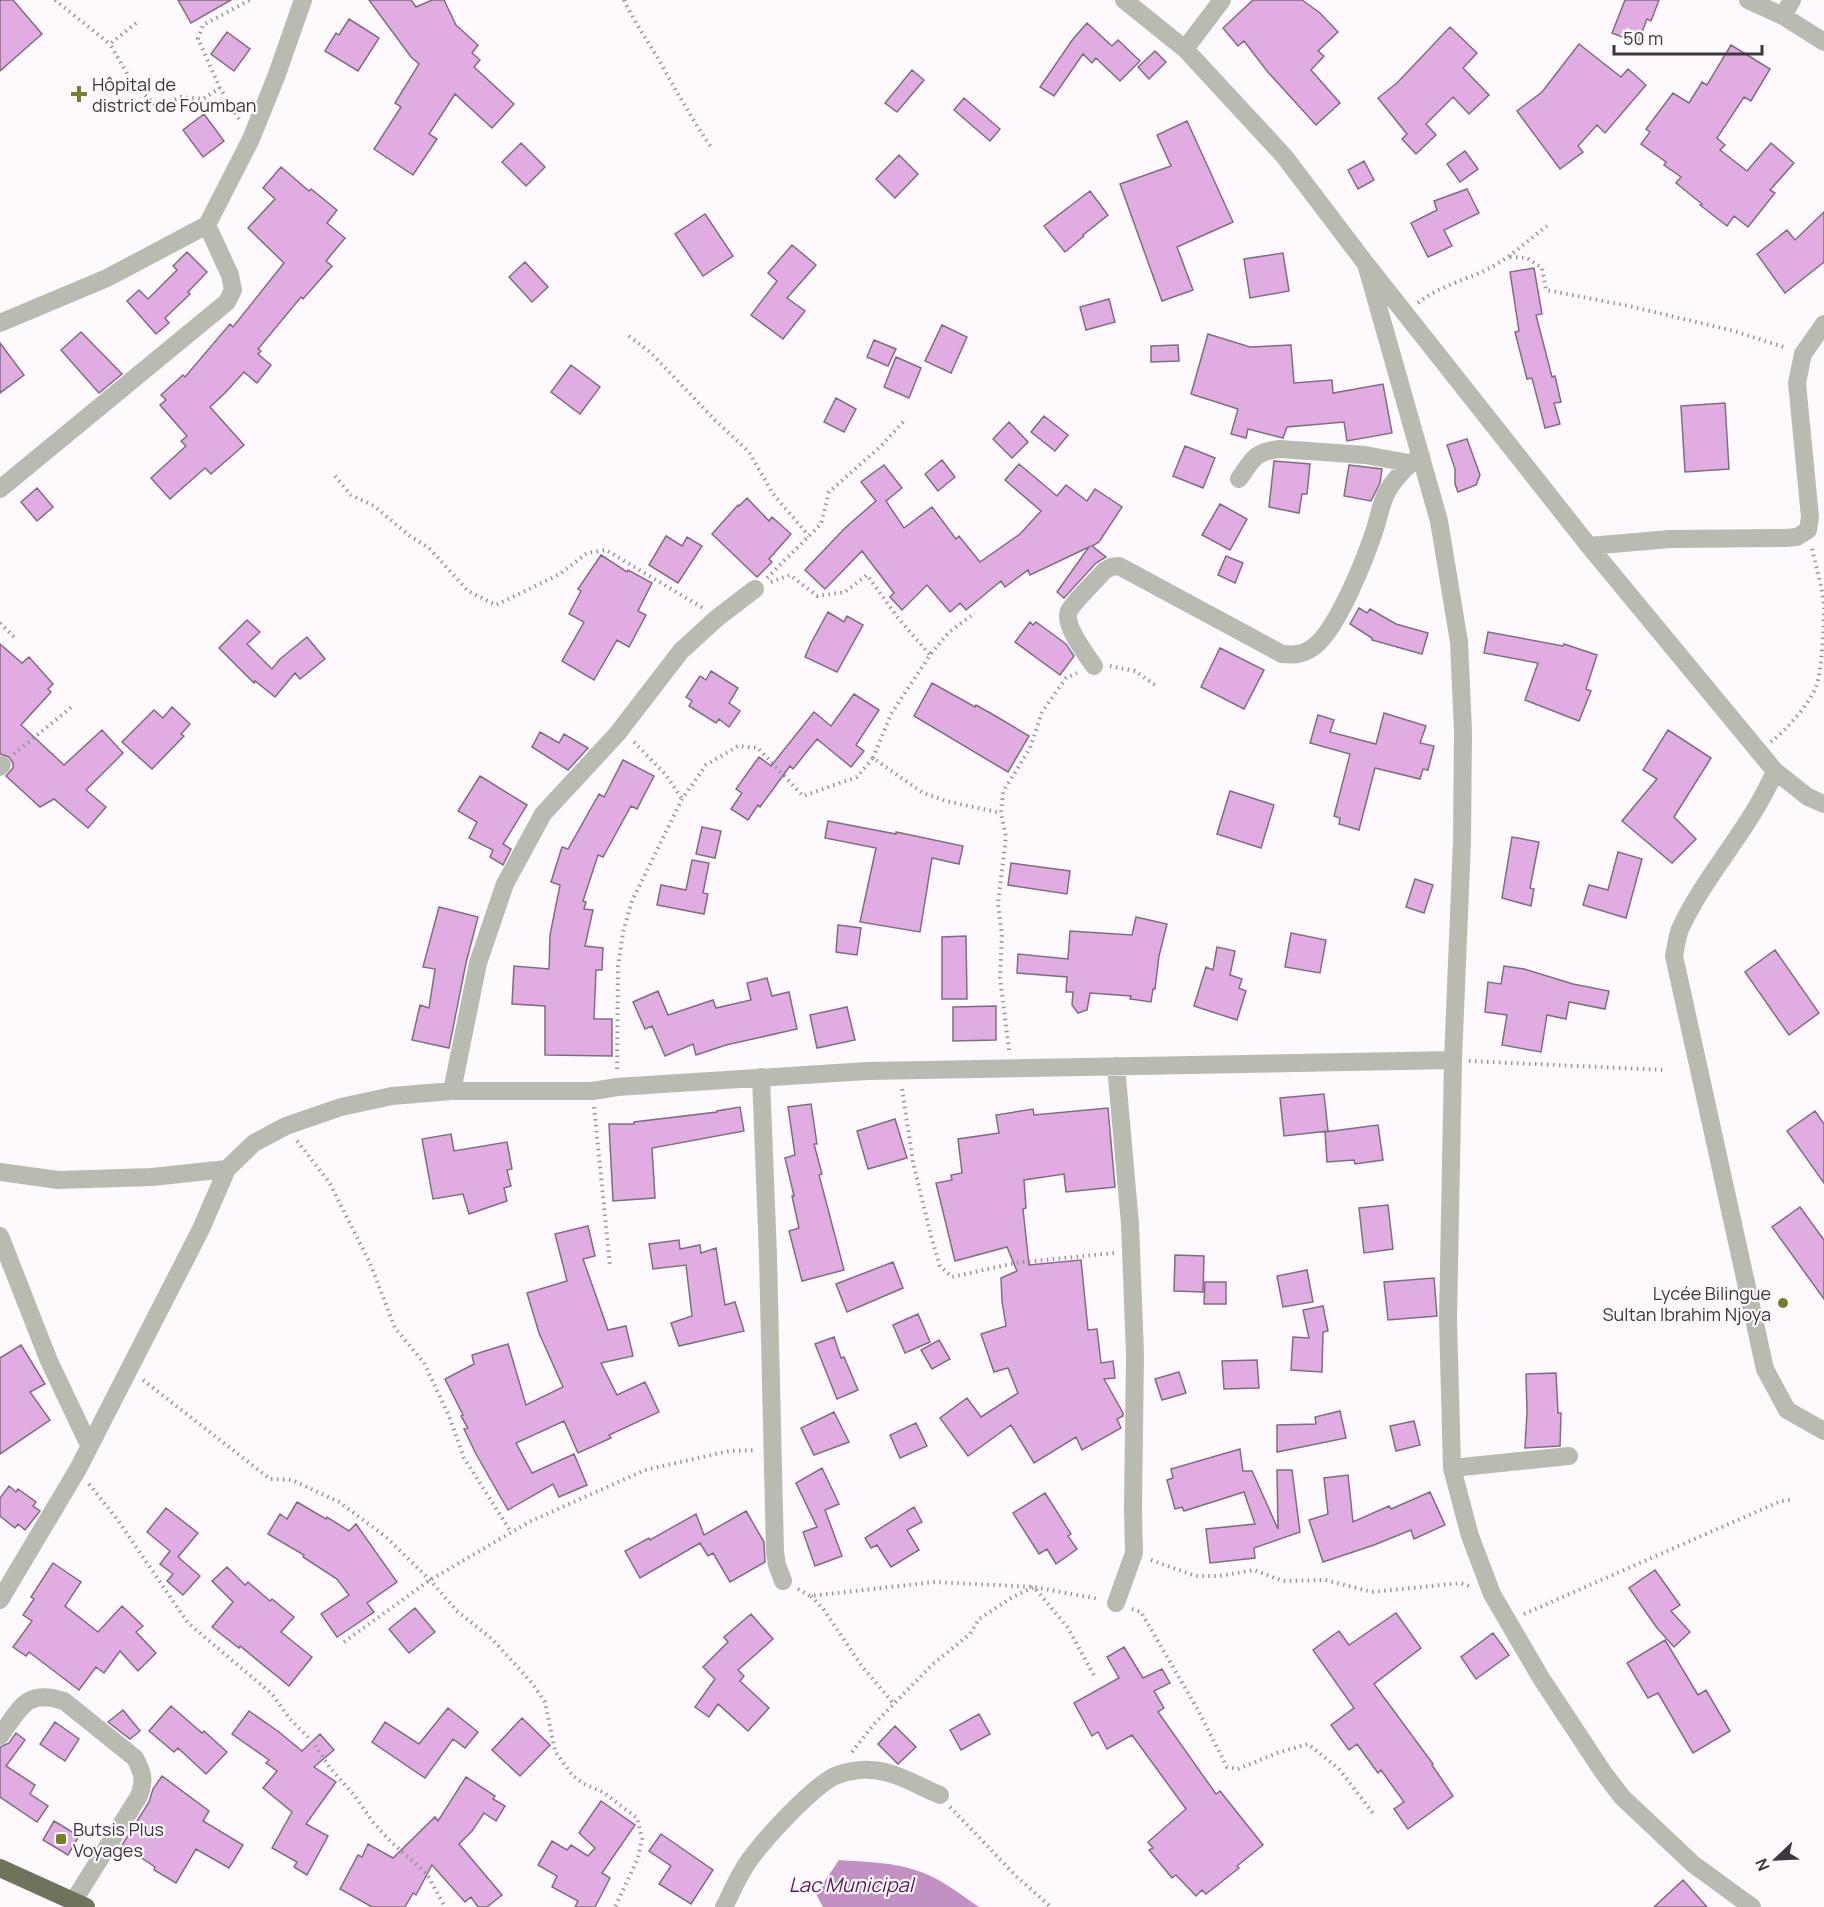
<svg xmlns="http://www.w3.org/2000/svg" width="1824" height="1907" viewBox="0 0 1824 1907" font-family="Manrope,sans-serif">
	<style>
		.water { fill: #c390c3 }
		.building { fill: #e1ace1; stroke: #806d80; stroke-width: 1.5 }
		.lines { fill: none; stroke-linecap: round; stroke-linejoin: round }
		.path { stroke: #9b959b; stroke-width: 4; stroke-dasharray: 1.5 4.5; stroke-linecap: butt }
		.minor { stroke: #b9bbb0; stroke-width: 18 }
		.highway { stroke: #6f735b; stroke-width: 18 }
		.poi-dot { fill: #767f2b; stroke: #fdf9fd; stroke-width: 2 }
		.labels { text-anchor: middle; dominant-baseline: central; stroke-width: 4.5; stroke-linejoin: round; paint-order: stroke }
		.poi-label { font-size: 18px; fill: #3f373f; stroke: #fdf9fd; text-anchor: start }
		.water-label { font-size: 20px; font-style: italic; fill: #581b5a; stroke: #fdf9fd }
	</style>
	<rect width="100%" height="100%" fill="#fdf9fd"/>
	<path class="water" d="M839 1860C866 1862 893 1862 918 1871 940 1878 960 1894 979 1907H823L816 1894Z"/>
	<path class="building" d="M0 0H13L42 34 0 71Z
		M178 0H231L191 23Z
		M369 0H411L416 7 432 0H444L456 25 478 45 472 53 480 60 474 67 514 104 492 128 455 94 429 134 437 139 413 175 374 149 401 107 395 103 419 64 411 57Z
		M1253 0H1302L1320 13 1338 32 1318 51 1324 56 1311 70 1340 103 1316 125 1267 71 1244 41 1238 46 1223 28Z
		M1625 0H1659L1651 21 1647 19 1638 43 1612 33Z
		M349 19 379 38 358 71 325 51 336 33 339 35Z
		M1087 23 1112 46 1118 40 1140 61 1120 81 1096 58 1092 63 1083 54 1054 96 1040 87 1073 39Z
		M1450 27 1477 53 1463 68 1489 95 1469 114 1453 97 1426 124 1436 135 1416 154 1402 139 1407 134 1378 98 1397 83Z
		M227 32 250 49 234 71 211 54Z
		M1579 44 1621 77 1628 69 1646 85 1605 133 1597 125 1578 146 1583 152 1560 169 1517 111 1542 92Z
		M1731 45 1770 69 1751 101 1744 97 1717 138 1725 145 1720 150 1747 171 1771 143 1794 163 1770 190 1775 193 1748 227 1734 216 1727 226 1700 205 1702 204 1676 183 1681 177 1664 165 1666 162 1641 144 1650 132 1646 129 1673 93 1689 103 1702 82 1707 85Z
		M1155 51 1166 62 1149 79 1138 67Z
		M912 70 924 80 897 112 885 103Z
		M964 98 1000 129 990 141 954 110Z
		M204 114 224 141 203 157 183 130Z
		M1187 121 1233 222 1177 247 1193 290 1162 301 1120 184 1171 166 1157 135Z
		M521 143 545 167 526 186 502 162Z
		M1465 151 1478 169 1460 182 1447 164Z
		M899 155 918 174 895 198 876 179Z
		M1364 161 1374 180 1358 189 1348 170Z
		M281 167 309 191 311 189 337 210 327 223 345 238 326 261 332 266 303 299 301 297 258 349 261 351 258 354 271 365 257 383 244 372 225 393 210 407 244 445 211 474 205 468 170 499 151 478 186 446 181 441 187 436 160 405 166 400 161 395 183 375 185 377 230 324 233 327 284 263 248 228 275 199 263 188Z
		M1467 189 1479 213 1444 230 1452 246 1428 257 1411 223 1437 210 1434 201Z
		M1090 191 1108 215 1083 235 1084 236 1065 252 1044 226Z
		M1824 212V262L1785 293 1757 254 1787 230 1795 240Z
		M705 214 733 256 703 276 675 234Z
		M792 245 816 265 787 298 805 311 783 339 751 315 777 281 768 273Z
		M187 252 207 272 188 292 190 294 165 318 169 323 156 334 127 301 139 290 148 299 177 270 173 266Z
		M1283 253 1289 291 1250 298 1244 259Z
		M525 262 548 287 532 302 509 277Z
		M1534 268 1542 314 1536 315 1552 377 1555 376 1561 402 1554 403 1560 424 1545 428 1532 378 1527 379 1515 332 1519 331 1510 272Z
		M1109 299 1115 322 1086 330 1080 307Z
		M942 325 967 337 951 373 925 361Z
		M81 332 122 374 99 393 61 350Z
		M1208 334 1250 347 1291 345 1294 383 1332 380 1333 393 1383 384 1392 433 1347 441 1344 422 1287 427 1283 438 1248 429 1246 438 1231 434 1238 409 1191 394Z
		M874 340 896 349 888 366 867 357Z
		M0 343 24 375 0 393Z
		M1178 345 1179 361 1151 362V346Z
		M896 357 921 368 909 398 884 387Z
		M571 365 600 387 580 414 551 392Z
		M836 398 856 409 844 432 824 422Z
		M1725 403 1729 469 1685 472 1681 406Z
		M1044 416 1068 435 1055 451 1031 432Z
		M1009 422 1028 442 1012 458 993 439Z
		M1467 439 1480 475 1476 485 1458 492 1455 484V469L1447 445Z
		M1185 446 1215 458 1203 488 1173 476Z
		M942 460 955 477 938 491 925 474Z
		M1274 461 1310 464 1307 494H1302L1299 513 1269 507Z
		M1019 464 1057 496 1066 485 1087 501 1095 489 1122 507 1099 542 1092 546 1106 557 1096 563 1064 598 1057 592 1089 547 1030 575 1028 570 1005 587 1001 581 966 610 960 603 950 612 927 585 902 610 890 597 894 593 862 551 825 589 805 570 845 528 876 501 861 482 884 465 902 488 886 501 904 528 932 507 956 539 959 536 980 562 1020 534 1041 511 1005 480Z
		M1349 465 1382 469 1380 483 1371 501 1344 496Z
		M37 488 53 507 37 521 21 502Z
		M747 498 769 521 772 517 791 534 769 559 772 562 757 577 712 534 738 505 739 506Z
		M1220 504 1247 519 1230 550 1202 535Z
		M666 536 682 546 687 537 702 546 678 583 649 565Z
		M601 555 627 572 628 570 652 583 638 611 646 615 629 647 617 640 594 680 562 661 584 622 569 614 581 591 578 589Z
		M1226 556 1243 563 1235 583 1218 575Z
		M1359 608 1367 613 1370 609 1396 624 1428 633 1422 654 1372 640V638L1350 624Z
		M828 612 844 622 847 616 863 625 837 672 805 657 811 643Z
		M247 620 260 632 247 644 272 669 280 659 307 637 325 659 300 679 295 673 275 697 255 681 254 683 219 648Z
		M1030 622 1033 625 1036 622 1066 644 1074 656 1060 675 1015 642Z
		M1488 632 1563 646 1564 644 1597 655 1586 689 1591 691 1579 721 1525 700 1538 663 1484 653Z
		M0 644 22 663 29 657 53 684 48 689 51 692 21 725 64 765 102 730 123 753 86 790 106 807 88 828 54 799 40 807 6 776 13 768V763L9 757 0 754Z
		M1220 648 1264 670 1244 709 1201 687Z
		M711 671 738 688 729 703 740 711 729 727 719 719 716 723 689 706 692 701 686 697 700 676 706 680Z
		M932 683 975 707 976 705 992 714 1029 736 1008 772 914 716Z
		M854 694 879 710 856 745 864 751 851 767 817 739 793 769 790 766 760 807 758 805 748 820 731 809 742 793 736 789 759 757 771 766 814 712 831 726Z
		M172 707 190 724 181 734 184 736 152 769 122 742 154 710 163 718Z
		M1384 713 1426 726 1420 743 1434 746 1428 770 1423 769 1420 779 1375 768 1359 830 1339 824 1340 818 1334 816 1350 754 1310 743 1318 715 1334 720 1330 732 1376 744Z
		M1668 730 1711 758 1674 817 1696 839 1672 863 1622 821 1657 779 1643 770Z
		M540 732 559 743 564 734 588 748 568 770 532 747Z
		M623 760 654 776 637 809 631 806 603 857 598 855 583 901 586 902 584 909 593 910 585 946 603 948 602 970H596L594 1019H612V1056L545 1055V1006L512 1004 514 966 549 969 550 935 560 885 551 882 562 847 568 849 599 794 604 797Z
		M480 776 527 805 503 844 511 849 503 865 490 857 493 850 469 838 477 822 458 811Z
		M1230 791 1274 805 1261 848 1217 834Z
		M828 821 896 834V832L963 846 959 864 932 858 920 932 860 922 876 848 825 838Z
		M702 827 721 831 715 858 696 854Z
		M1512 837 1539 842 1530 888 1534 889 1531 906 1502 898Z
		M1618 852 1642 859 1626 918 1583 905 1589 885 1608 890Z
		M692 860 709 863 703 893 708 894 704 914 657 905 661 885 686 890Z
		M1011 863 1070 871 1067 894 1008 885Z
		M1415 879 1433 885 1424 913 1406 907Z
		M439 907 478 917 466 963 449 1048 412 1040 420 1005 429 1008 435 969 423 967Z
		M1136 917 1167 924 1159 956 1155 989H1153L1151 1002 1130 999 1131 996 1090 993 1087 1010 1078 1013 1072 1005 1073 992H1066L1067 977 1017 973 1018 954 1068 959 1070 931 1132 935Z
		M838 925 861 928 857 955 836 952Z
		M1291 933 1326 940 1320 973 1285 967Z
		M966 936 967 999H942V937Z
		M1217 947 1235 951 1230 975 1242 979 1239 988 1246 991 1237 1020 1194 1006 1206 967 1213 970Z
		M1775 950 1819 1013 1789 1035 1745 972Z
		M1504 966 1524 969 1573 984 1609 991 1605 1009 1569 1002 1566 1019 1547 1015 1541 1052 1502 1045 1507 1015 1485 1012 1488 982 1501 984Z
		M767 978 772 996 789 992 797 1029 726 1045 696 1055 693 1044 665 1056 652 1026 645 1029 633 1002 658 991 668 1015 713 1000 716 1008 751 1000 747 983Z
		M996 1006V1040L953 1041V1007Z
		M847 1007 855 1040 817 1048 810 1015Z
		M1324 1094 1328 1131 1284 1136 1280 1098Z
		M811 1104 817 1144H814L822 1174 819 1175 844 1270 802 1281 789 1231 799 1228 792 1196H794L785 1158 795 1155 788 1107Z
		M740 1107 744 1131 652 1148 655 1198 613 1201 609 1124H634V1122L717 1112V1111Z
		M1108 1108 1115 1187 1066 1192 1064 1174 1024 1180 1026 1208 1023 1209 1029 1265 1081 1260 1088 1330 1097 1329 1101 1363 1113 1361 1115 1378 1104 1379 1123 1413V1416L1117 1419 1121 1428 1082 1450 1076 1437 1034 1463 1011 1425 968 1456 940 1418 967 1398 981 1417 1018 1393 1008 1368 994 1372 981 1334 1006 1326 1002 1301 1001 1278 1017 1271 1007 1247 955 1261 936 1183 952 1180 951 1175 962 1173 958 1139 999 1133 996 1115 1033 1109 1034 1115Z
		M1815 1111 1824 1124V1183L1787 1131Z
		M895 1119 907 1158 868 1169 857 1131Z
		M1378 1125 1383 1160 1355 1164 1354 1160 1327 1162 1325 1132Z
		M451 1134 454 1151 507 1142 512 1169 507 1170 511 1186 504 1188 507 1201 469 1214 463 1194 433 1199 422 1139Z
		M1388 1205 1393 1249 1364 1253 1359 1208Z
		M1800 1207 1824 1240V1299L1772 1227Z
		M588 1226 595 1256 583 1259 608 1330 626 1326 633 1356 601 1363 617 1395 645 1382 659 1412 609 1435 611 1438 578 1453 564 1421 516 1443 532 1473 574 1454 587 1485 559 1497 553 1484 508 1510 476 1454 464 1429 468 1428 461 1416 463 1415 445 1379 474 1364 472 1355 508 1344 526 1405 563 1387 539 1333 527 1293 567 1281 555 1234Z
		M679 1240 680 1249 700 1245 701 1253 716 1248 725 1305 735 1302 744 1331 679 1346 671 1323 692 1316 686 1265 653 1269 649 1244Z
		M1175 1255 1204 1256 1203 1292 1174 1291Z
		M893 1262 903 1288 847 1312 836 1284Z
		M1307 1270 1313 1302 1283 1307 1277 1276Z
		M1434 1278 1437 1316 1388 1320 1384 1282Z
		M1205 1282H1226V1304H1204Z
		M1323 1306 1328 1331 1323 1332 1322 1372 1291 1370 1293 1337 1309 1338 1303 1310Z
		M918 1314 930 1342 905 1353 893 1325Z
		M834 1337 841 1358 844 1357 858 1390 837 1399 815 1344Z
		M939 1340 950 1359 932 1369 921 1350Z
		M21 1345 45 1384 30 1392 50 1420 0 1454V1358Z
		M1257 1360 1259 1388 1224 1389 1222 1361Z
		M1179 1372 1186 1393 1162 1400 1155 1379Z
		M1556 1373 1558 1413H1561L1560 1446 1525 1448 1527 1412 1526 1374Z
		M1340 1411 1346 1438 1277 1452V1425L1316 1424 1315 1417Z
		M834 1412 849 1442 814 1455 801 1428Z
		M1414 1421 1420 1445 1396 1451 1390 1426Z
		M916 1423 927 1446 900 1458 890 1435Z
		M1240 1449 1243 1471H1252L1278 1529 1277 1470H1292L1300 1532 1254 1548 1255 1558 1210 1563 1206 1529 1255 1524 1244 1492 1184 1511 1182 1507 1175 1509 1167 1480 1173 1478 1171 1469Z
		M822 1468 839 1504 825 1510 842 1556 815 1566 803 1532 817 1527 796 1483Z
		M1348 1475 1353 1522 1389 1506 1391 1509 1430 1492 1445 1525 1414 1539 1411 1530 1374 1545 1323 1562 1309 1520 1328 1514 1324 1478Z
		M9 1486 16 1492 18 1489 36 1502 33 1506 40 1511 25 1530 18 1524 15 1528 0 1516V1498Z
		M1045 1493 1071 1534 1068 1536 1077 1549 1056 1564 1047 1549 1039 1554 1013 1513Z
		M297 1502 326 1519 327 1517 349 1531 356 1524 397 1582 367 1603 374 1612 337 1637 321 1614 349 1595 337 1579 303 1557 304 1555 268 1534 280 1514 287 1519Z
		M914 1507 922 1522 907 1530 919 1550 891 1567 877 1545 871 1548 865 1538Z
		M166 1508 198 1533 178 1557 200 1576 183 1595 167 1581 173 1574 160 1564 170 1551 147 1532Z
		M746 1511 764 1542 765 1562 730 1582 713 1553 708 1556 700 1543 640 1578 625 1551 649 1538 650 1540 696 1514 704 1535Z
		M53 1563 81 1582 65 1606 98 1632 122 1606 143 1626 136 1632 156 1653 138 1671 120 1651 104 1673 96 1667 79 1690 29 1652 26 1656 13 1647 32 1621 23 1615 34 1599 31 1597Z
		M227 1567 245 1585 248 1582 270 1601 272 1599 294 1617 281 1632 312 1657 289 1686 240 1646 239 1648 212 1627 233 1602 212 1581Z
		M1655 1570 1680 1605 1671 1611 1690 1632 1674 1647 1657 1628 1629 1588Z
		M415 1608 435 1632 409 1653 389 1629Z
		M1396 1613 1421 1648 1374 1684 1433 1764 1432 1765 1453 1796 1408 1829 1394 1809 1404 1802 1381 1770 1378 1773 1357 1744 1349 1750 1331 1725 1354 1708 1313 1650 1339 1631 1349 1645Z
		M751 1614 773 1639 738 1670 744 1676 740 1681 769 1708 748 1731 718 1704 709 1717 695 1707 715 1679 703 1667 728 1642 724 1637Z
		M1493 1633 1509 1655 1476 1679 1461 1657Z
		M1665 1640 1698 1695 1706 1690 1730 1731 1693 1753 1658 1693 1648 1698 1627 1663Z
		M1124 1647 1143 1678 1162 1669 1170 1683 1154 1691 1164 1708 1158 1712 1216 1794 1220 1791 1263 1845 1237 1866 1239 1868 1206 1894 1202 1890 1196 1896 1176 1875 1172 1878 1149 1850 1153 1848 1148 1842 1186 1809 1132 1735 1107 1749 1098 1732 1092 1736 1074 1703 1119 1678 1107 1657Z
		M171 1706 202 1733 204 1731 227 1752 206 1774 178 1748 174 1752 149 1731Z
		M448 1708 478 1732 465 1748 453 1739 425 1778 372 1742 385 1722 419 1744Z
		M123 1710 140 1731 130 1739 108 1722Z
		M249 1711 279 1732 302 1751 320 1734 334 1750 314 1767 336 1782 306 1824 328 1836 307 1875 294 1867 297 1862 272 1848 292 1812 263 1788 277 1771 266 1763 269 1760 232 1734Z
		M979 1714 990 1734 961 1750 950 1730Z
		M522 1718 550 1745 520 1776 492 1750Z
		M55 1722 79 1739 65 1761 40 1744Z
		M895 1726 916 1747 898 1764 878 1744Z
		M16 1733 25 1740 6 1766 35 1785 30 1794 48 1806 37 1822 0 1797V1747L9 1743Z
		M162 1776 209 1811 203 1821 243 1845 229 1868 196 1849 176 1883 154 1870 155 1867 122 1845 149 1802 153 1789Z
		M466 1777 495 1796 493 1799 505 1806 496 1821 484 1813 472 1831 459 1844 502 1895 487 1907H478L471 1897 465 1902 432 1865 416 1895 413 1893 405 1907H372L340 1889 358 1855 362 1857 368 1844 393 1858 435 1817 438 1821Z
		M601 1801 635 1825 602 1873 610 1878 595 1907H575L578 1901 552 1887 557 1876 538 1865 552 1841 567 1850 571 1845 588 1856 595 1848 579 1833Z
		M54 1821 79 1836 68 1855 43 1840Z
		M661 1834 713 1870 691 1904 659 1884 671 1866 649 1851Z
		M1683 1880 1707 1907H1654Z"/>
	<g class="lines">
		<path class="path" d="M55 0 110 44
			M624 0C634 22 648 41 660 62 676 91 692 119 711 147
			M136 23 110 44 132 82 157 107 181 97 203 99 220 88
			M239 119 220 88 198 39 203 25 250 0
			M1510 257 1527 258 1542 268 1546 290 1629 306 1734 331 1787 348
			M1418 303C1438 286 1467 280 1490 268 1512 256 1528 240 1547 226
			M629 336 650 352 715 420 749 452 773 494 809 536
			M335 476 351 495 374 506 410 536 429 548 468 591 496 605 560 574 587 553 606 550 703 608
			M767 578 821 524 829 492 881 446 904 421
			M771 582 790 575 817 596 845 592 867 575 898 618 930 655
			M0 623 17 640
			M1110 666 1135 671 1155 685
			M634 742 666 775 682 799
			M1771 742C1788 728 1807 707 1816 687 1822 671 1824 626 1824 608 1823 588 1816 568 1812 548
			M14 754 74 705
			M873 758 891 714 930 655 949 632 975 613
			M1009 1050 1000 978 1002 935 998 904 1006 837 1001 813 1003 792 1030 748 1042 712 1066 678 1077 673
			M1469 1061 1665 1070
			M617 1069 618 967 623 932 632 901 682 799 706 765 738 746 758 748 803 796 857 777 873 758 923 793 946 801 1001 813
			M902 1089 913 1162 931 1236 940 1266 952 1277 1015 1263 1114 1253
			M594 1107 610 1266
			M297 1141 329 1182 370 1263 395 1328 424 1363 449 1416 464 1458 511 1532
			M143 1380 270 1479 292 1480 339 1502 386 1537 430 1580 457 1611 492 1639 532 1683 545 1702 555 1751 572 1775 584 1784 603 1792 637 1818 642 1839 638 1858 615 1907
			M89 1484 117 1519 188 1623 272 1694 290 1719 313 1742 330 1768 354 1795 373 1822 391 1842 427 1874 445 1907
			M1151 1560 1196 1576H1219L1254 1570 1283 1581 1325 1580 1372 1592 1461 1583 1469 1586
			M798 1589 810 1596 935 1582 1034 1587 1099 1599
			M811 1596 824 1610 861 1665 894 1704
			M1132 1609 1141 1612 1198 1710 1227 1767 1238 1769 1277 1753 1308 1744 1339 1769 1373 1813
			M1524 1614 1781 1501 1791 1500
			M344 1642 430 1580 529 1522 645 1470 729 1451 756 1450
			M852 1752 874 1724 933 1664 970 1634 979 1619 1013 1597 1034 1587 1068 1628 1096 1679
			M950 1807 1017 1877 1051 1907"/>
		<path class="minor" d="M1124 0 1185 49 1284 156 1366 264 1589 546 1775 771 1808 797 1824 804
			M1748 0 1783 16 1824 42
			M1783 16 1792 0
			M1185 49 1222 0
			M1366 264 1439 521 1459 642 1463 731 1462 841 1453 1060 1448 1319 1452 1468 1470 1536 1492 1594 1541 1678 1603 1772 1622 1797 1693 1864 1752 1907
			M0 323 107 278 207 225 251 139 276 77 303 0
			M1239 479C1252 460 1255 451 1280 449L1365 455 1409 463
			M0 489 227 302 233 290 230 275 207 225
			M1589 546 1670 539 1785 538 1797 537 1808 530 1810 517 1797 383 1803 354 1824 324
			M1094 666C1086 654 1063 625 1069 611 1075 600 1096 581 1104 571L1111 567 1119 566 1282 654C1294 655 1302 655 1312 648 1336 633 1365 559 1374 532 1378 520 1380 508 1385 496 1392 481 1407 465 1421 456
			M0 767 2 765
			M1775 771C1751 828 1706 873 1680 929 1677 937 1676 947 1674 956L1765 1369 1787 1410 1824 1431
			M761 1077 768 1256 775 1552 777 1565 783 1581
			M452 1091 478 963 505 884 543 814 617 734 681 651 717 618 755 589
			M0 1172 58 1180 152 1177 227 1169
			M0 1236 49 1361 89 1445
			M1452 1468 1569 1456
			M0 1600 78 1469 201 1229 227 1169 254 1143 286 1126 341 1107 392 1096 452 1091H593L617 1087 867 1071 1453 1060
			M1116 1603 1134 1553 1133 1508 1135 1354 1130 1224 1116 1066
			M0 1736C20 1709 26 1688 64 1701L135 1758C143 1773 145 1780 139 1796L73 1902
			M724 1907C732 1892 738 1876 748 1862 765 1838 806 1794 831 1778 841 1772 860 1769 871 1770 895 1771 918 1786 940 1795"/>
		<path class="highway" d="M0 1868 86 1907"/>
	</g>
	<g class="poi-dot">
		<path d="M76 85h6v6h6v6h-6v6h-6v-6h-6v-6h6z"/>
		<circle cx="1783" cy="1303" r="6"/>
		<rect x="55" y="1833" width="12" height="12" rx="3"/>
	</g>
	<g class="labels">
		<g class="poi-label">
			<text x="92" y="84">Hôpital de<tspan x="92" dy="21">district de Foumban</tspan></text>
			<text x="1771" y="1293" text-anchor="end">Lycée Bilingue<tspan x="1771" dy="21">Sultan Ibrahim Njoya</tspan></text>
			<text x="73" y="1829">Butsis Plus<tspan x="73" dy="21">Voyages</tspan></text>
		</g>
		<g class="water-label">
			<text x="851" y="1884">Lac Municipal</text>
		</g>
	</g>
	<g transform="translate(1776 1859) rotate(247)" stroke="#fdf9fd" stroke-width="4.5" paint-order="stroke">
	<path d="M0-4.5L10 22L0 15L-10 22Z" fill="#3f373f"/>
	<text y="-9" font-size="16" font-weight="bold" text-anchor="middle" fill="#3f373f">N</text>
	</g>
	<path d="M1614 45v9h148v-9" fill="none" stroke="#3f373f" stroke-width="3"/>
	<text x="1623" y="45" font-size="18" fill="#3f373f" stroke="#fdf9fd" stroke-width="4.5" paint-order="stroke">50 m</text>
</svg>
